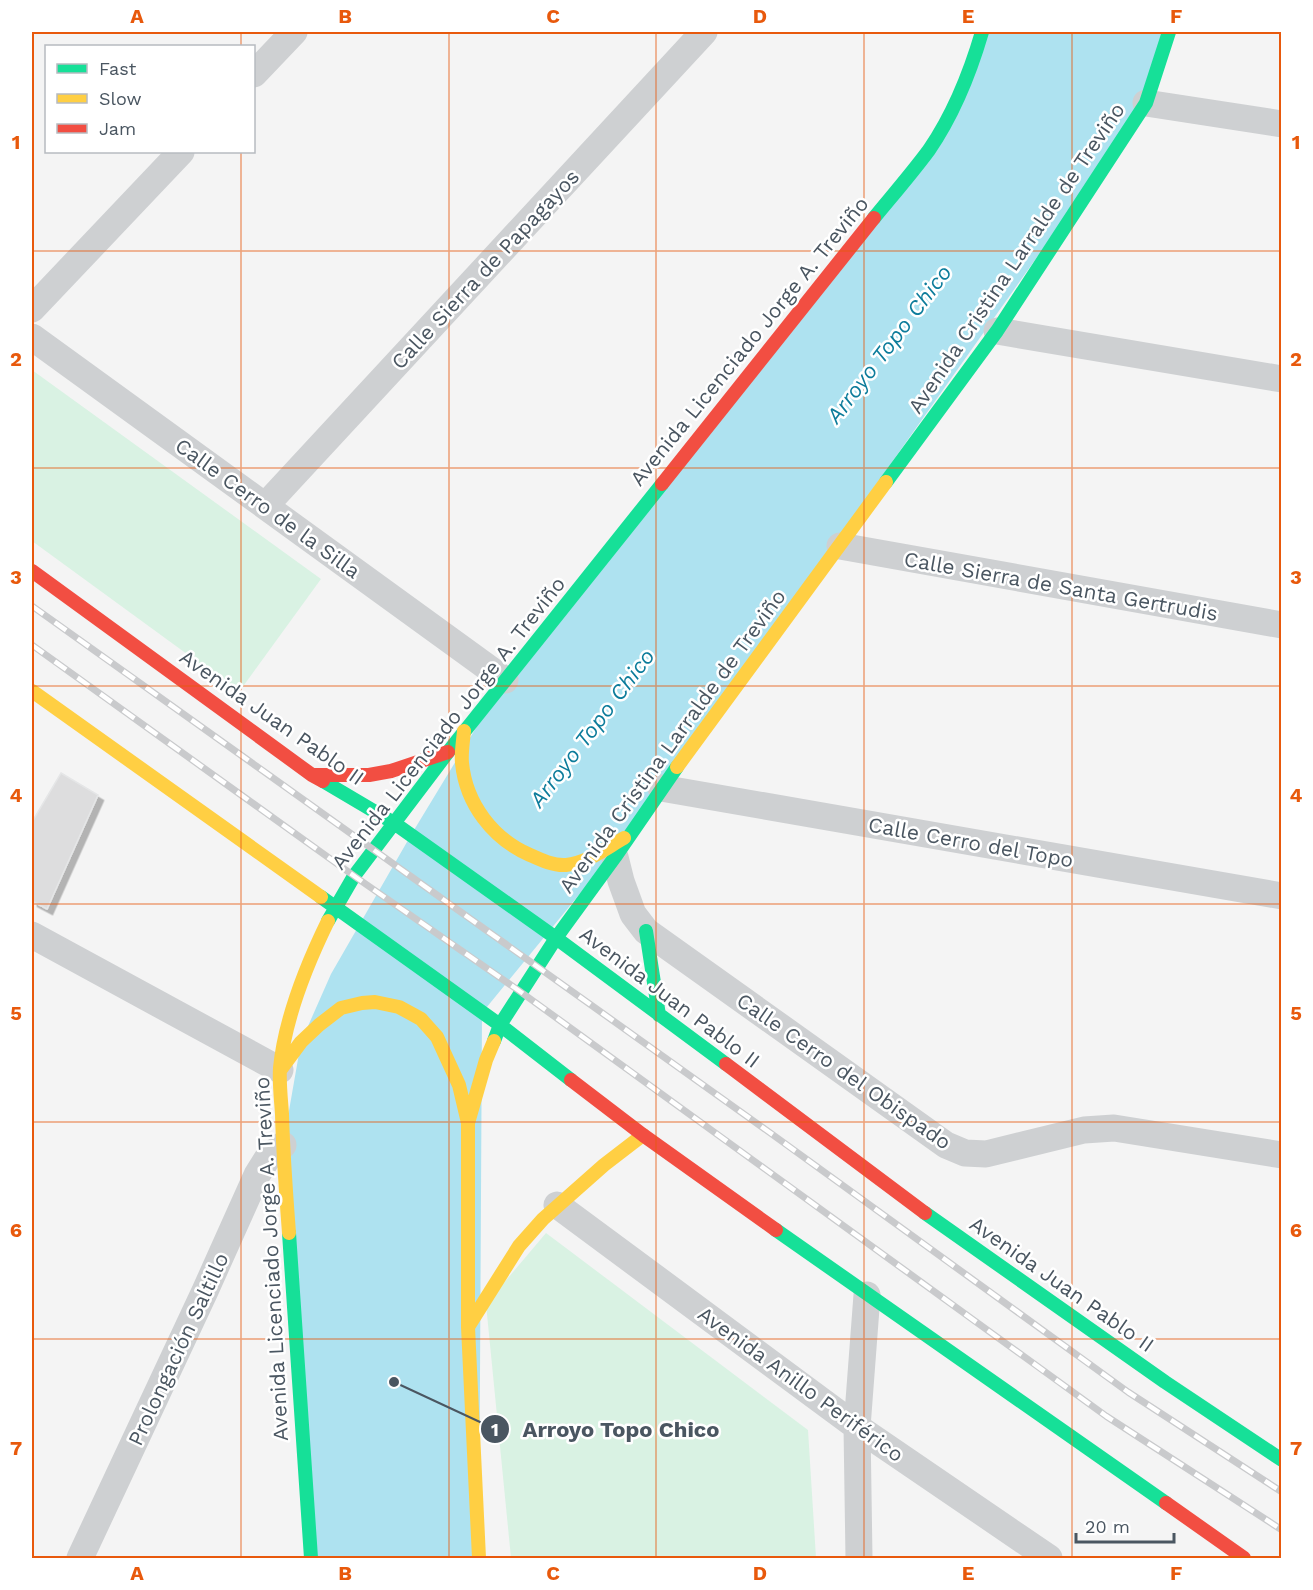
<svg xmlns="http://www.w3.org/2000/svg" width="1313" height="1590" viewBox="0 0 1313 1590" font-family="'Work Sans',sans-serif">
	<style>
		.green { fill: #d9f2e3 }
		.water { fill: #aee2f0 }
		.building { fill: #ddddde; stroke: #e5e6e7; stroke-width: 1.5; filter: url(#shadow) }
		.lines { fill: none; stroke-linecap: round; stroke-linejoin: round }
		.street { stroke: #ced0d2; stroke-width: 27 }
		.fast { stroke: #16e098; stroke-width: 14 }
		.slow { stroke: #ffcf43; stroke-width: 14 }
		.jam { stroke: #f24e42; stroke-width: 14 }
		.rail-casing { stroke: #c9cacc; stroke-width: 7 }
		.rail { stroke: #fff; stroke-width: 4.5; stroke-dasharray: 14; stroke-linecap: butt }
		.grid { fill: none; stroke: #e8590c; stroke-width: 1.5; stroke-opacity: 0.55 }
		.labels { text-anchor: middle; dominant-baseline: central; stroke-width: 5; stroke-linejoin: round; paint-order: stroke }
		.street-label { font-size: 21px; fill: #4a5661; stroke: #fff }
		.water-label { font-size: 22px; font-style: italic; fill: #0c7c9b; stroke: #fff }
		.leader { fill: none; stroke: #4a5661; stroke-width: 2 }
		.callout-dot { fill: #4a5661; stroke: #fff; stroke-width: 2 }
		.mark-label { font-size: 18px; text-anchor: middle; font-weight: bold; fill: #fff }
		.callout-label { font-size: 22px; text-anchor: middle; font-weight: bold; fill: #4a5661; stroke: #fff; stroke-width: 5; stroke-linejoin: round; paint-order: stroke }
		.neatline { fill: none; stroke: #e8590c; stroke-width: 2 }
		.grid-label { font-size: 20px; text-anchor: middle; font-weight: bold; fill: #e8590c }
	</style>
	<defs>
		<filter id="shadow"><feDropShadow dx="5.5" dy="5.5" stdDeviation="0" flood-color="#0004"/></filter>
	</defs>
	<rect width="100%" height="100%" fill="#f4f4f4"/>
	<path class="green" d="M32 370 321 579 239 692 32 541Z
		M546 1233 808 1430 816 1558H511L486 1304Z"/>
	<path class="water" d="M982 32H1169L1146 103 628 835 482 1013 479 1558H311L283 1145 301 1042 331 974 411 835 505 680 929 149Z"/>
	<path class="building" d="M61 773 98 795 47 909 32 901V822Z"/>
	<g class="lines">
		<path class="street" d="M254 74 294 32
			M1146 103 1282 124
			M32 309 181 152
			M997 331 1282 379
			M32 337 505 680
			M265 506 704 32
			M840 546 1282 625
			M661 788 1282 896
			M615 857 621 881 633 914 646 931 946 1145 965 1153 986 1154 1084 1130 1114 1128 1282 1155
			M32 935 280 1070
			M557 1205 857 1427 1049 1558
			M80 1558 205 1291 257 1175 267 1159 283 1145
			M859 1558 857 1427 867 1295"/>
		<path class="fast" d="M874 218C892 196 912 173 929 150 953 115 970 73 982 32
			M886 482 997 331 1146 103 1169 32
			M323 781 394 823 556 938 726 1064
			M321 897 500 1025 571 1080
			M328 921 354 876 448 752 662 484
			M646 931 659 1015
			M494 1041 500 1025 556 938 615 857 677 767
			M925 1213 1165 1382 1282 1460
			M776 1230 1166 1503
			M289 1233 311 1558"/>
		<path class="slow" d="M32 691 321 897
			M464 731C463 742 461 753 462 763 466 804 493 839 530 855 541 860 554 866 566 865 587 863 606 848 624 838
			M677 767 886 482
			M281 1069 301 1042 319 1025 341 1008 362 1003 375 1002 399 1007 421 1019 437 1037 459 1085 468 1123
			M289 1233C286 1193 283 1154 282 1114 281 1099 279 1083 280 1068 285 1017 306 966 328 921
			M468 1327 519 1246 543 1219 604 1165 643 1135
			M479 1558 468 1327V1123L486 1060 494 1041"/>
		<path class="jam" d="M662 484 874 218
			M32 571 312 775 323 781
			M312 775H369L391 771 448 752
			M726 1064 925 1213
			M571 1080 643 1135 776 1230
			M1166 1503 1244 1558"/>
		<defs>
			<path id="rail" d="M32 606 769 1132 1128 1392 1282 1492
				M32 645 357 878 518 990 1106 1416 1282 1530"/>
		</defs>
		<use href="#rail" class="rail-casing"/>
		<use href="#rail" class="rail"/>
	</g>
	<path class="grid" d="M241 32V46M449 32V1558M656 32V1558M864 32V1558M1072 32V1558M241 152V1558M32 251H1282M32 468H1282M32 686H1282M32 904H1282M32 1122H1282M32 1339H1282"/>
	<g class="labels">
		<g class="street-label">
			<text transform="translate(1016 258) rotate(-56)">Avenida Cristina Larralde de Treviño</text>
			<text transform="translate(485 269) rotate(-47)">Calle Sierra de Papagayos</text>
			<text transform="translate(749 341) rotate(-51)">Avenida Licenciado Jorge A. Treviño</text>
			<text transform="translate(268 508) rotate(36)">Calle Cerro de la Silla</text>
			<text transform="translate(1061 586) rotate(10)">Calle Sierra de Santa Gertrudis</text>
			<text transform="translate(272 717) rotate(35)">Avenida Juan Pablo II</text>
			<text transform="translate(448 723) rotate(-52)">Avenida Licenciado Jorge A. Treviño</text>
			<text transform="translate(672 741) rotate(-54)">Avenida Cristina Larralde de Treviño</text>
			<text transform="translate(971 842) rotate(10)">Calle Cerro del Topo</text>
			<text transform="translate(670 997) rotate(37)">Avenida Juan Pablo II</text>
			<text transform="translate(844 1071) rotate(35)">Calle Cerro del Obispado</text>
			<text transform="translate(271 1259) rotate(-93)">Avenida Licenciado Jorge A. Treviño</text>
			<text transform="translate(1062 1284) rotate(35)">Avenida Juan Pablo II</text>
			<text transform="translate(178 1349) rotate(-65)">Prolongación Saltillo</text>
			<text transform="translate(801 1384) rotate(36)">Avenida Anillo Periférico</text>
		</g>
		<g class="water-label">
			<text transform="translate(889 344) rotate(-53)">Arroyo Topo Chico</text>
			<text transform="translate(592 728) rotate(-53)">Arroyo Topo Chico</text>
		</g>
	</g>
	<path class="leader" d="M394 1382L495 1429"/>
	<g class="callout-dot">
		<circle cx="394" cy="1382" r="6"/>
		<circle cx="495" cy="1429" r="15"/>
	</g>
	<g class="mark-label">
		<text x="495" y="1436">1</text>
	</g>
	<g class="callout-label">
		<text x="621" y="1437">Arroyo Topo Chico</text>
	</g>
	<rect width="1313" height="1590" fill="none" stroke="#ffffff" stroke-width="66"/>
	<rect x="45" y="45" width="210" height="108" fill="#ffffff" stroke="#b7bbc0" stroke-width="1.5"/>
	<rect x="57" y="64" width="30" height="9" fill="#16e098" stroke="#b7bbc0" stroke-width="1.5"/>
	<text x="99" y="75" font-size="18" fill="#4a5661">Fast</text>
	<rect x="57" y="94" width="30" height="9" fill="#ffcf43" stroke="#b7bbc0" stroke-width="1.5"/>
	<text x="99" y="105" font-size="18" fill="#4a5661">Slow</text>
	<rect x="57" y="124" width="30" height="9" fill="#f24e42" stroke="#b7bbc0" stroke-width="1.5"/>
	<text x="99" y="135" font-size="18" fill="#4a5661">Jam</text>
	<path d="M1076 1533v9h98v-9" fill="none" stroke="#4a5661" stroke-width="3"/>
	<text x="1085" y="1533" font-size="18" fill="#4a5661" stroke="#ffffff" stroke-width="4.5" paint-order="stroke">20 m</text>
	<rect x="33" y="33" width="1247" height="1524" class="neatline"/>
	<g class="grid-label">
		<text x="137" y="23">A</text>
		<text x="345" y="23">B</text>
		<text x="553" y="23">C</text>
		<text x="760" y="23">D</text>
		<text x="968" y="23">E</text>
		<text x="1176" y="23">F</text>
		<text x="16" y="149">1</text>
		<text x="1296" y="149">1</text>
		<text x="16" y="366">2</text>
		<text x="1296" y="366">2</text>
		<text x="16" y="584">3</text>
		<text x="1296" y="584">3</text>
		<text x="16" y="802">4</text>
		<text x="1296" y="802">4</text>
		<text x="16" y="1020">5</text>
		<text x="1296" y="1020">5</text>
		<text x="16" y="1237">6</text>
		<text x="1296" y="1237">6</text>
		<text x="16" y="1455">7</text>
		<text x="1296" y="1455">7</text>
		<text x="137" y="1580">A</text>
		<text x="345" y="1580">B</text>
		<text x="553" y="1580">C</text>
		<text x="760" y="1580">D</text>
		<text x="968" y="1580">E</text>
		<text x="1176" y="1580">F</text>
	</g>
</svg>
